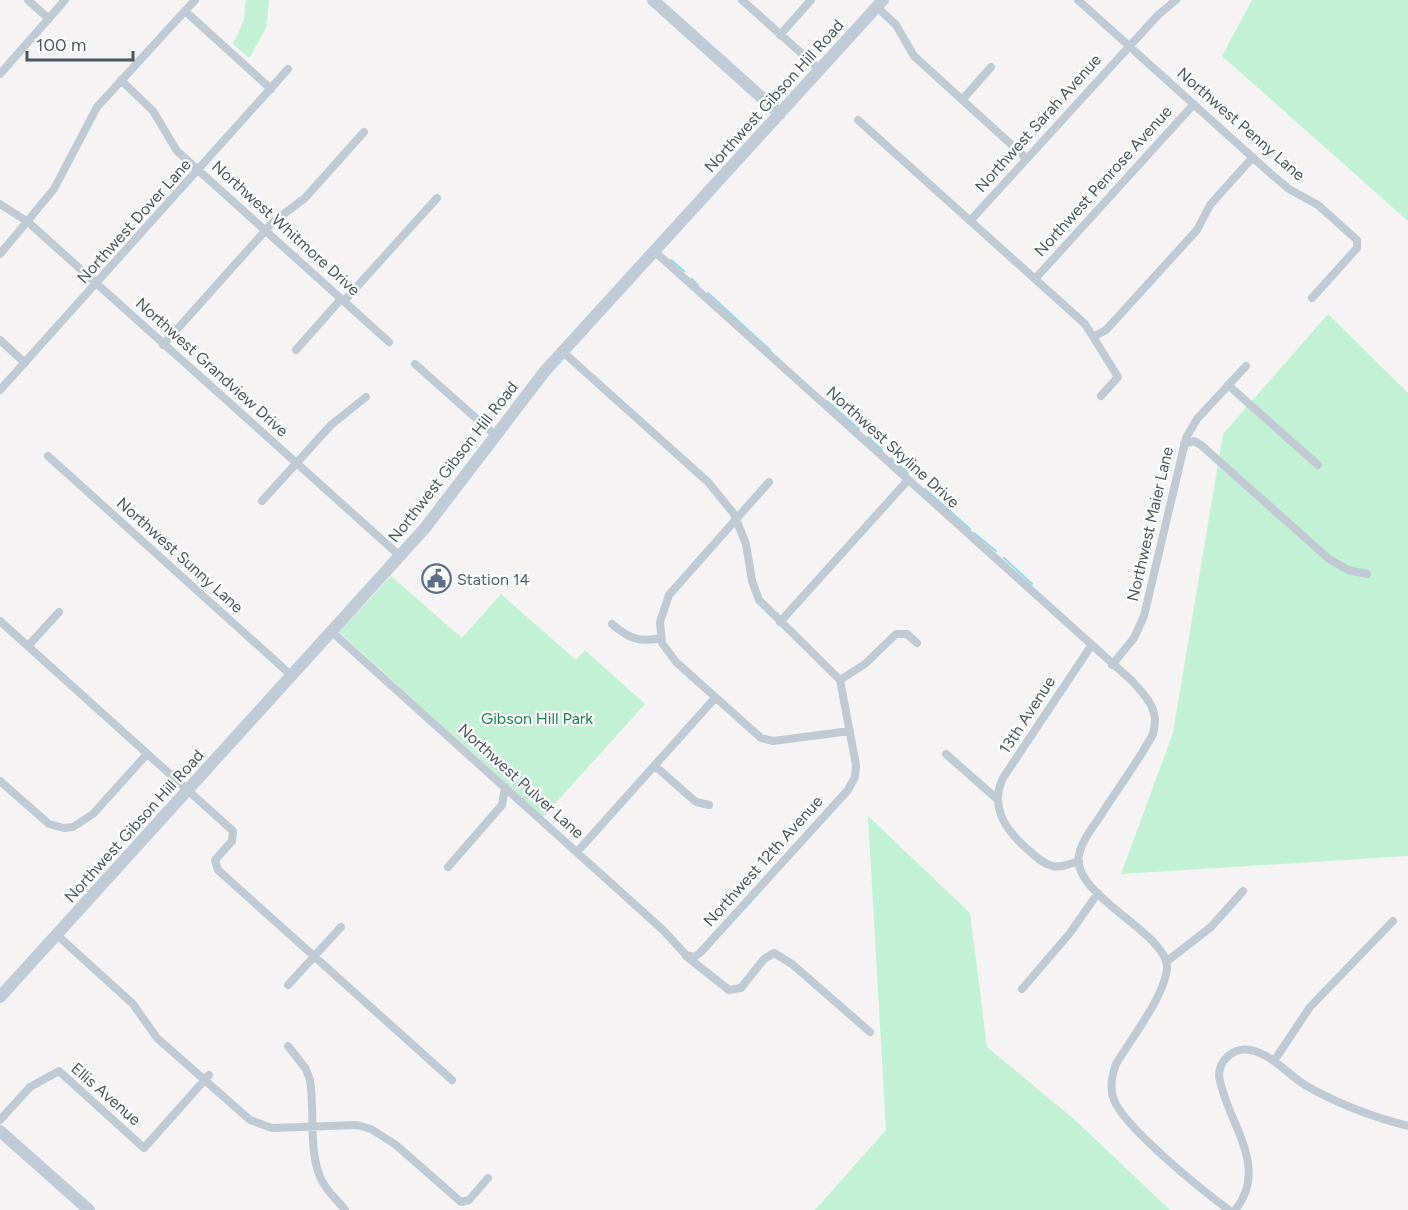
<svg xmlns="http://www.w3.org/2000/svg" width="1408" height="1210" viewBox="0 0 1408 1210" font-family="Figtree,sans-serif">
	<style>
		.green { fill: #c3f1d5 }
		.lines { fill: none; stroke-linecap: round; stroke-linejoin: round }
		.stream { stroke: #90daee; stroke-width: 2 }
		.street { stroke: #c1cad2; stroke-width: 8 }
		.secondary { stroke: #c1cbd6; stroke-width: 12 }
		.labels { text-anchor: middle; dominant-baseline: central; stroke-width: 4.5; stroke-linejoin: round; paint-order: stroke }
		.street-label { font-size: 16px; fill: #4a5661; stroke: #fff }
		.service-label { font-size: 16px; fill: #4e5e75; stroke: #fff; text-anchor: start }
		.park-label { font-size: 16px; fill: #17864f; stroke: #fff }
	</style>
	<rect width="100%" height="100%" fill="#f5f3f3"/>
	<path class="green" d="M246 0H269L266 28 249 58 233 44 244 20Z
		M1252 0H1408V221L1222 56Z
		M1328 314 1408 393V856L1121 874 1173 733 1223 434Z
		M391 576 462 638 501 594 576 660 585 650 645 704 543 817 339 632Z
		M868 816 970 913 987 1047 1075 1120 1170 1210H815L886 1130Z"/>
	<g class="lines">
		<path class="stream" d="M671 260 684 271
			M692 279 698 285
			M708 293 770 350
			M827 401 859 429
			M868 437 882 450
			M891 458 908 473
			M925 489 970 529
			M974 533 996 551
			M1004 558 1032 584"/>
		<path class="street" d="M28 0 49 19
			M742 0 820 70
			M1078 0 1270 173 1289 189 1318 205 1357 240V248L1312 298
			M877 7 896 25 914 56 1026 158
			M185 11 271 89
			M780 35 811 0
			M0 74 65 0
			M121 80 153 111 177 151 389 342
			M962 100 991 67
			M858 120 1085 324 1118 377 1101 396
			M0 204 28 222 400 556
			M970 221 1158 15 1176 0
			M654 251 1131 680C1147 697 1160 710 1153 734 1138 762 1118 788 1101 815 1093 827 1082 840 1079 855 1070 894 1168 934 1167 967 1166 994 1131 1039 1116 1064 1112 1075 1109 1088 1114 1100 1125 1128 1203 1191 1229 1210
			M0 254 54 189 97 107 195 0
			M1035 279 1194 104
			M344 301 437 198
			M1095 336 1106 330 1197 230 1210 205 1253 157
			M0 340 25 363
			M163 345 273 222 305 198 364 132
			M296 350 341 299
			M415 364 495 435
			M1228 385 1318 465
			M0 390 288 69
			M1184 444 1194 441 1201 445 1329 559 1348 570 1367 574
			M48 456 292 676
			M769 482 669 595 660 622 662 643 676 662 761 738 773 741 850 731
			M262 501 331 425 366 397
			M0 621 233 831 232 841 215 860 218 870 452 1080
			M780 622 908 480
			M612 624C628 638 639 643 661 638
			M332 632 663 930 686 955 694 957 700 953 848 790 855 777 856 765 840 680 759 600 752 581 746 544 734 514 708 482 563 352
			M28 646 59 612
			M1112 665 1134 638 1144 616 1186 438 1197 419 1246 366
			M840 680 865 664 896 634H907L917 643
			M946 754 997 799
			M655 766 696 802 709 805
			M0 781 49 824 64 828 73 827 93 814 147 754
			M577 852 715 698
			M1079 861C1070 864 1061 868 1052 866 1041 863 1033 854 1025 847 1004 828 990 806 1003 778L1091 646
			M448 867 502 805 505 787
			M57 935 133 1004 157 1038 250 1120 272 1128 357 1125 371 1129 396 1145 461 1202 469 1200 488 1178
			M686 956 729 990 741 988 764 959 774 953 792 964 870 1032
			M1166 962 1211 927 1243 891
			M288 985 341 927
			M1022 989 1070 933 1098 893
			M288 1046 306 1069 310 1080C315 1110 308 1155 322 1181 328 1193 338 1200 345 1210
			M1274 1061 1310 1007 1393 921
			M0 1120 30 1087 59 1071 144 1148 209 1075
			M1235 1210C1271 1167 1226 1121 1219 1076 1219 1060 1234 1047 1250 1050 1272 1054 1287 1074 1305 1085 1336 1103 1373 1117 1408 1126"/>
		<path class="secondary" d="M653 0 780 114
			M0 997 425 528 545 371 883 0
			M0 1131 89 1210"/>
	</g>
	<defs>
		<symbol id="civic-ring" viewBox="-11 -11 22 22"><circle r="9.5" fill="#fff" stroke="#5c6f8a" stroke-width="1.5"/><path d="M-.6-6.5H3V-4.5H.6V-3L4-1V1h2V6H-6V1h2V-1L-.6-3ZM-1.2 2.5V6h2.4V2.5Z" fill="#5c6f8a"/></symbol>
	</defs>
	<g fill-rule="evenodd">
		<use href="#civic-ring" x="420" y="562" width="33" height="33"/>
	</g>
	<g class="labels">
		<g class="street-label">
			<text transform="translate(774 96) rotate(-48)">Northwest Gibson Hill Road</text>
			<text transform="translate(1038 123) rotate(-48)">Northwest Sarah Avenue</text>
			<text transform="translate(1241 124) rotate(41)">Northwest Penny Lane</text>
			<text transform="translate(1103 181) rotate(-48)">Northwest Penrose Avenue</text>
			<text transform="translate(134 221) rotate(-48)">Northwest Dover Lane</text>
			<text transform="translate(286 228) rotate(42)">Northwest Whitmore Drive</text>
			<text transform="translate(212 367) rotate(42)">Northwest Grandview Drive</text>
			<text transform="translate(893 447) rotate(42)">Northwest Skyline Drive</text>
			<text transform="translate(453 462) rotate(-52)">Northwest Gibson Hill Road</text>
			<text transform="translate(1150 524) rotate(-77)">Northwest Maier Lane</text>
			<text transform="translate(180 555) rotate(42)">Northwest Sunny Lane</text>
			<text transform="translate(1027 715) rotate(-57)">13th Avenue</text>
			<text transform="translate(521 781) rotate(42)">Northwest Pulver Lane</text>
			<text transform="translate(134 826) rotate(-48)">Northwest Gibson Hill Road</text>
			<text transform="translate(763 861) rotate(-48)">Northwest 12th Avenue</text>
			<text transform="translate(106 1094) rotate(41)">Ellis Avenue</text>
		</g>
		<g class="service-label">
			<text x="457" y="579">Station 14</text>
		</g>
		<g class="park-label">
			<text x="537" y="718">Gibson Hill Park</text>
		</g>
	</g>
	<path d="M27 51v9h106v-9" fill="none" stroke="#4a5661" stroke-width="3"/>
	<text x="36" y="51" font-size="18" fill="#4a5661" stroke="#ffffff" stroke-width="4.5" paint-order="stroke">100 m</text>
</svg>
